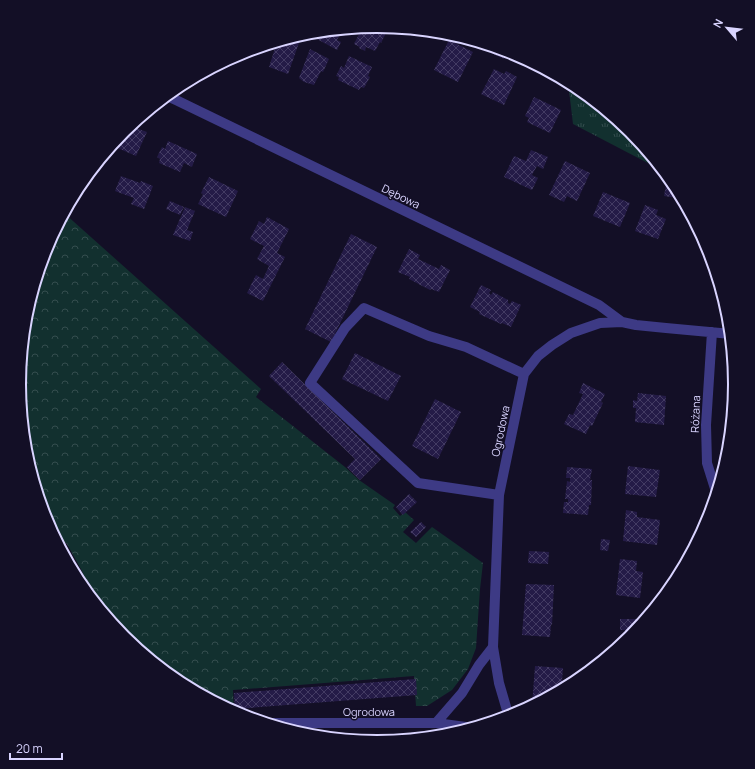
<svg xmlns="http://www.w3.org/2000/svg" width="755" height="769" viewBox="0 0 755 769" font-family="Manrope,sans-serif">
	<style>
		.forest { fill: url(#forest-crowns) }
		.park { fill: url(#park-tufts) }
		.building { fill: url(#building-cross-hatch) }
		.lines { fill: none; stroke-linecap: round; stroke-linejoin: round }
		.minor { stroke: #3d3a85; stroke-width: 10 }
		.labels { text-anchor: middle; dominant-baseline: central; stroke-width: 3; stroke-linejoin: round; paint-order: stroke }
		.street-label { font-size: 11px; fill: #d9d4ff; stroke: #130f26 }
		.rim { fill: none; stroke: #d9d4ff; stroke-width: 2 }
	</style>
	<defs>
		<pattern id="forest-crowns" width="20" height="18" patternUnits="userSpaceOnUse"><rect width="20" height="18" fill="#12302f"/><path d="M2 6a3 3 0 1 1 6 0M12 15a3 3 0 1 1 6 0" fill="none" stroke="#344d4e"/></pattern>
		<pattern id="park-tufts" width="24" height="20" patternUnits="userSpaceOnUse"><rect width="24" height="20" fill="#12302f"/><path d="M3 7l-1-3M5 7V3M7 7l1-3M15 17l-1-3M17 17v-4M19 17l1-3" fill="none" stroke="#344d4e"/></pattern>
		<pattern id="building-cross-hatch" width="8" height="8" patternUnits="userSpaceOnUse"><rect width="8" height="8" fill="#241b47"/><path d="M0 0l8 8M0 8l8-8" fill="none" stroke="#433b63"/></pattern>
	</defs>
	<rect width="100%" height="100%" fill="#130f26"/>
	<path class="forest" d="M64 213 261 389 256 397 345 467 359 480 395 505 393 508 400 516 405 512 414 520 403 532 416 543 432 527 483 563 480 589 476 648 468 669 452 690 427 706H416L414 676 233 690 234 712 178 682 124 638 93 600 82 571 67 544 50 529 46 521 26 454 19 384 26 314 46 247Z"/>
	<path class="park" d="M568 82 577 87 631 131 665 172 573 124Z"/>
	<path class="building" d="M378 26 387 27 386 30 387 31 381 43 380 42 375 51 366 47 365 51 359 48 360 47 354 44 362 28Z
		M341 30H342L337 40 341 42 337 50 317 39 320 34 327 38 330 31Z
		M293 37 300 40 288 74 269 67 277 42Z
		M449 40 473 52 458 82 434 70Z
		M489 46 507 51 504 59 487 51Z
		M310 49 329 59 323 72 321 71 314 85 304 82 299 78Z
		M349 56 372 67 368 76 370 77 364 88 361 87 359 90 338 80 339 77 336 76 341 66 344 68Z
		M494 69 504 74 506 71 517 77 504 105 481 94Z
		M534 97 561 110 550 133 527 122 529 118 525 116Z
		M136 121 138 122 136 128 147 132 136 156 113 146 114 143 124 131Z
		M168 141 197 154 192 167 184 163 180 172 159 163 160 159 157 157 162 147 165 149Z
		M531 150 548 157 543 169 537 166 532 175 538 178 532 190 504 177 514 156 526 161Z
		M565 161 590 173 577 201 567 196 564 202 549 195Z
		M121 176 140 183 141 181 153 186 144 209 131 204 134 198 115 191Z
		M209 177 238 191 226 217 198 204 203 194 201 193Z
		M667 180 672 181 676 186 679 191 677 198 664 196Z
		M603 192 630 203 620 227 593 216Z
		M170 201 184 207 180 215 166 209Z
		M645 205 658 210 656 215 666 219 658 239 635 231Z
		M185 207 195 211 187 230 193 232 190 241 173 235Z
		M267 217 289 229 277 253 285 257 263 301 247 293 256 275 263 279 269 266 257 259 264 246 250 239 259 221 264 224Z
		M351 234 377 247 331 342 305 329Z
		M409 249 420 255 418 259 439 269 441 265 450 270 439 292 431 289 430 290 409 279 410 277 398 272Z
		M481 285 491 290 489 293 491 295 493 292 508 300V303L510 304 512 301 521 305 511 327 502 323 501 324 479 314 480 312 470 307Z
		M355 353 401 376 388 401 342 379Z
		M282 362 381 459 360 480 347 467 355 459 269 376Z
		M583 383 605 394 601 402 603 403 592 426 590 425 586 434 564 424 569 414 573 415 583 394 579 393Z
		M638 393 666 396 664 425 635 422 636 408H633V400L637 401Z
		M435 399 461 412 438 459 412 446Z
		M725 441 730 442 729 455 725 467 722 466Z
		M628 466 660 470 656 497 625 494Z
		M567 467 592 469 590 480H592L591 505H589L588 515 563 513 564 502H568V499H565L567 481 570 482V478H566Z
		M409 494 417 502 403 515 396 507Z
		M626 510 637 512V517L660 520 657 545 623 541Z
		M421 522 426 527 416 537 410 532Z
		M601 539 610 540 608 551 600 550Z
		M529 551 549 552 548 564 528 563Z
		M620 559 637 561 636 571 643 572 640 598 616 595Z
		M526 584 554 585 552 625 551 624 550 637 522 635Z
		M620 619H636L635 633H625V630H620Z
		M535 666 563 668 562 681 563 682 562 690 532 706Z
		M416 679 417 695 235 709 234 693Z"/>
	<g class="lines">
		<path class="minor" d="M167 96 178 101 599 305 622 322
			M712 332 706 425 707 463 717 495
			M499 495 418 483 310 383 345 328 364 308 429 336 466 347 524 374
			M509 717 499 683 493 647 499 495 524 374 538 356 552 345 571 333 600 323 622 322 636 325 666 328 731 334
			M264 723H436L473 728
			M436 723 462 693 479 665 493 647"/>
	</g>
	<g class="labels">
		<g class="street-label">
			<text transform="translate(401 196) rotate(26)">Dębowa</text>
			<text transform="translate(695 414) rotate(-88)">Różana</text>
			<text transform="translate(500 431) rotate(-78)">Ogrodowa</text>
			<text x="369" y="711">Ogrodowa</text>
		</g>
	</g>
	<path d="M0 0H755V769H0ZM26 384a351 351 0 1 1 702 0a351 351 0 1 1-702 0Z" fill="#130f26" fill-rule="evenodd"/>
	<path class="rim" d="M26 384a351 351 0 1 1 702 0a351 351 0 1 1-702 0Z"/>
	<g transform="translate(727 28) rotate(298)" stroke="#130f26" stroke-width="3" paint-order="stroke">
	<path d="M0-3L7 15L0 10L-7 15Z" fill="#d9d4ff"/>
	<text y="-6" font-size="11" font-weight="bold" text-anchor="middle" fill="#d9d4ff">N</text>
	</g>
	<path d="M10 753v6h52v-6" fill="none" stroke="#d9d4ff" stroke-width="2"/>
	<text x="16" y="753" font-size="12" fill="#d9d4ff" stroke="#130f26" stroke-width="3" paint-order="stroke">20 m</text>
</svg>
